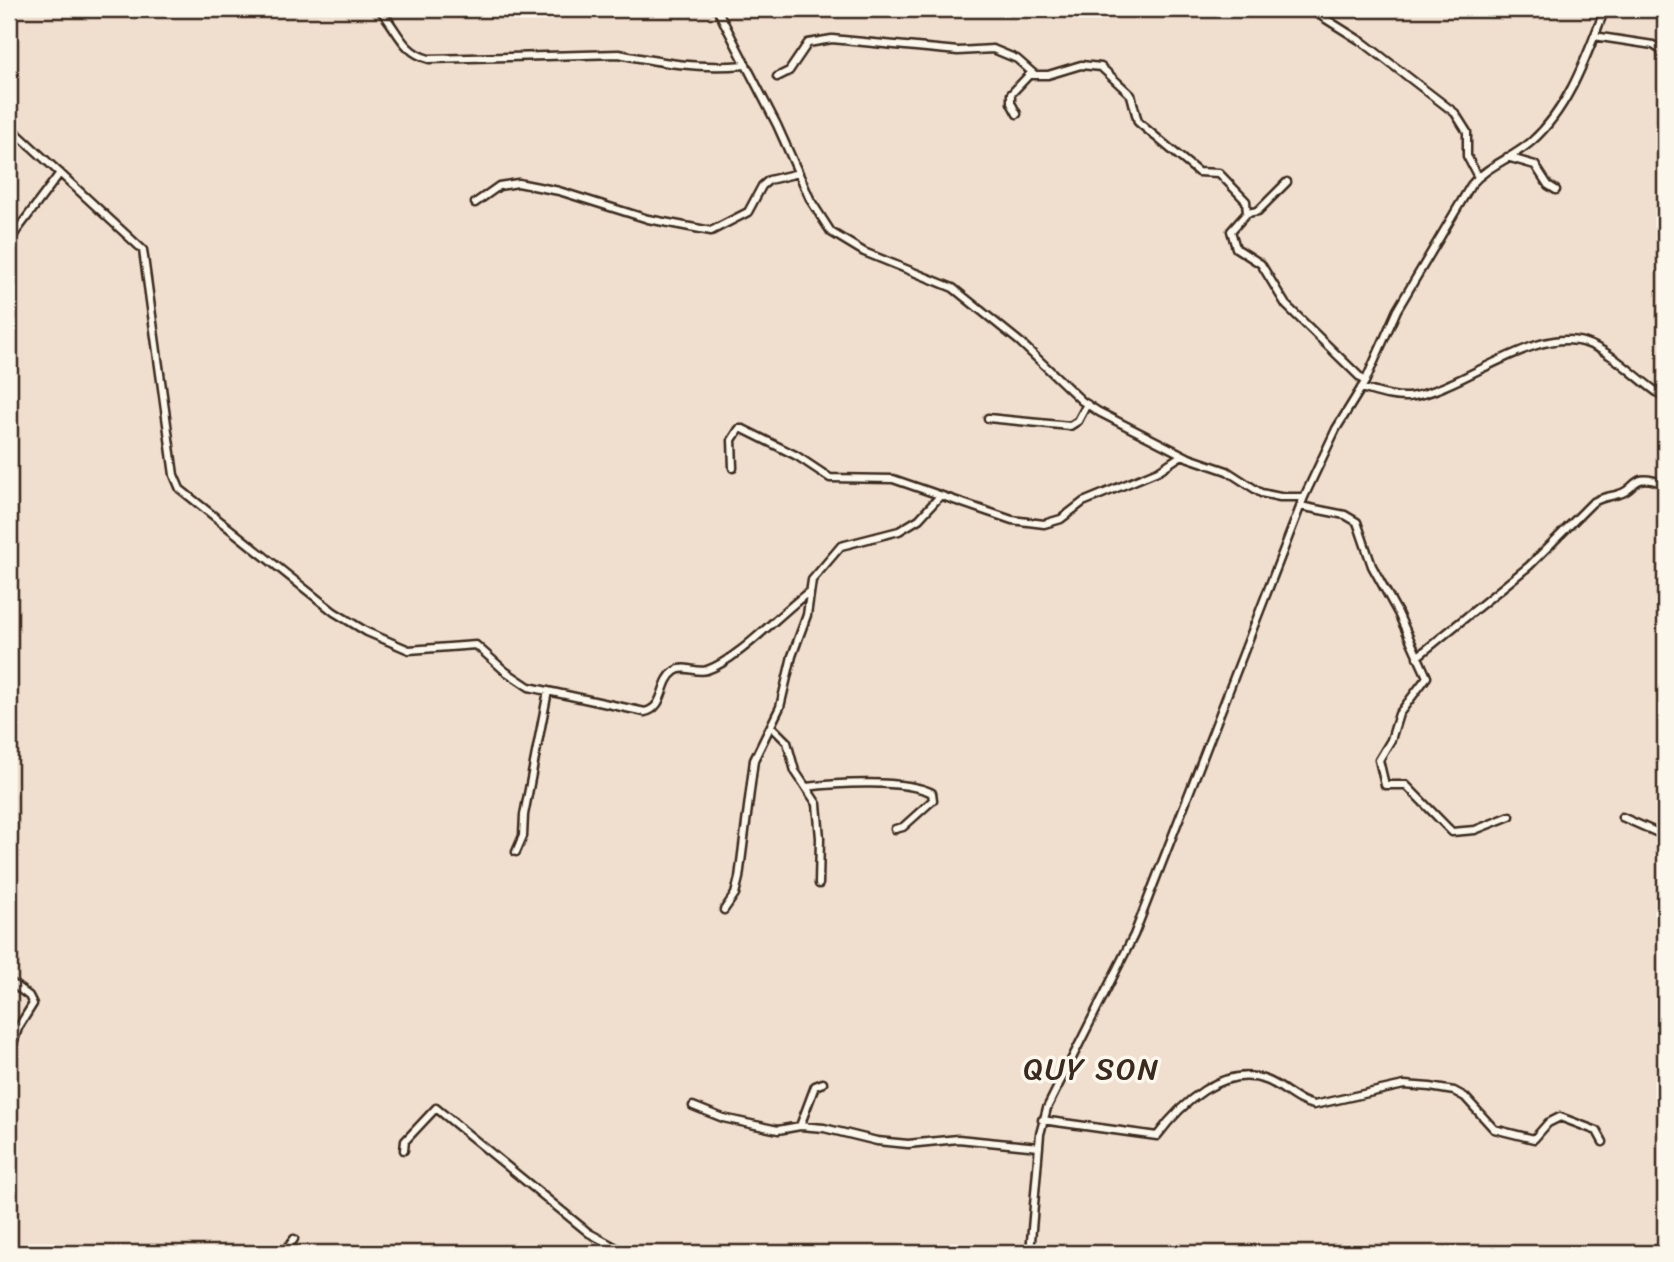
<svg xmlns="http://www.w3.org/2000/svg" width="1674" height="1262" viewBox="0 0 1674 1262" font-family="Sriracha,sans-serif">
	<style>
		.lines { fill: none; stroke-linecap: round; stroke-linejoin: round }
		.minor-casing { stroke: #3b2a1e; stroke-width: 11 }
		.minor { stroke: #fbf7ec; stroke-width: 6 }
		.labels { text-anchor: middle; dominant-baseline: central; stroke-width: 7; stroke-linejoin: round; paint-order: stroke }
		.quarter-label { font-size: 30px; letter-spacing: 2px; fill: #3b2a1e; stroke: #fbf7ec }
	</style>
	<rect width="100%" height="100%" fill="#f0dfcf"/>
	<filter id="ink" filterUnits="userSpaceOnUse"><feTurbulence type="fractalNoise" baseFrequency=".0143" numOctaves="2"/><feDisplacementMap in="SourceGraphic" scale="14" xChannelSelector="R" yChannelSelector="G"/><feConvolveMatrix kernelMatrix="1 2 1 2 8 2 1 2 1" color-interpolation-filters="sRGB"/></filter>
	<g filter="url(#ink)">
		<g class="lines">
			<defs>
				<path id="minor" d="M379 9C397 27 401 52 429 59L619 54C664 63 697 69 745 65
					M717 9 777 125 811 201 831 232 864 252 953 288 1020 342 1082 401 1099 412 1189 458 1227 471 1261 493 1280 497H1304
					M1310 9 1364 43 1455 113 1467 132V156L1478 177
					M1594 36 1653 45 1661 50 1665 61
					M777 77 789 71 808 43 832 39 958 51 993 49 1017 59 1034 74
					M1017 114 1011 103V94L1029 75H1048L1081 65 1101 67 1131 95 1138 122 1198 172 1219 173 1246 201 1247 213 1231 231 1236 248 1261 264 1286 305 1365 382
					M9 126 143 250 174 475 180 489 334 612 367 632 409 650 476 645 505 671 529 687 645 712C666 707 659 682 675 671 685 664 696 674 707 670 738 660 782 611 810 591
					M1507 157 1535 165 1548 185 1556 190
					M475 203 499 186 518 183 559 191 648 219 711 231 748 212 762 186 769 180 799 173
					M1247 213 1258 211 1287 182
					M9 241 60 173
					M1361 388C1376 392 1392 398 1408 397 1459 392 1534 325 1586 343 1613 352 1637 379 1661 395L1665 392
					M988 418 1070 426 1078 421 1087 404
					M733 468 732 440 739 429H743L797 456 830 478 893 479 1012 520 1044 524 1061 519 1083 502 1158 471 1182 455
					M1300 506 1345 515 1357 522 1372 566 1398 613 1427 677 1399 714 1391 740 1379 760 1385 785H1406L1452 832 1475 830 1510 816
					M1417 657 1529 566 1592 503C1601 497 1609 497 1619 494 1639 489 1629 471 1665 484
					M771 726 787 742 795 771 817 804 820 838 819 884
					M806 787C837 783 905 779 932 793L933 800 903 827 895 829
					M1622 817 1665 836
					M516 852 523 836 524 815 548 691
					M724 910 735 894 739 878 754 760 780 707 792 656 807 615 812 580 841 546 899 531 919 519 940 496
					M9 981 29 996 33 1004 18 1028 9 1057
					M693 1106 723 1118 778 1130 800 1126 824 1128 877 1141 908 1144 958 1139 1039 1147
					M1042 1120 1157 1136C1180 1105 1223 1064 1266 1080 1283 1086 1296 1102 1314 1105L1404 1085 1430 1087 1454 1091 1465 1097 1494 1129 1534 1139 1548 1123 1560 1117 1597 1131 1603 1142
					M800 1126 815 1086 823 1083
					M404 1150 405 1141 436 1108 589 1233 626 1253
					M284 1253 294 1239
					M1030 1253 1040 1134 1047 1108 1134 935 1304 497 1336 429 1365 382 1397 310 1471 185C1488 165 1513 158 1532 141 1570 107 1587 54 1605 9"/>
			</defs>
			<use href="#minor" class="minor-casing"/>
			<use href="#minor" class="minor"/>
		</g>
	</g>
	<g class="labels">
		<g class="quarter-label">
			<text x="1092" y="1069">QUY SON</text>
		</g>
	</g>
	<rect width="1674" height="1262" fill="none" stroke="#fbf7ec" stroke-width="35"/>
	<rect x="18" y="18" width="1639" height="1227" fill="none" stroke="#3b2a1e" stroke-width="2.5" filter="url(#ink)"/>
</svg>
